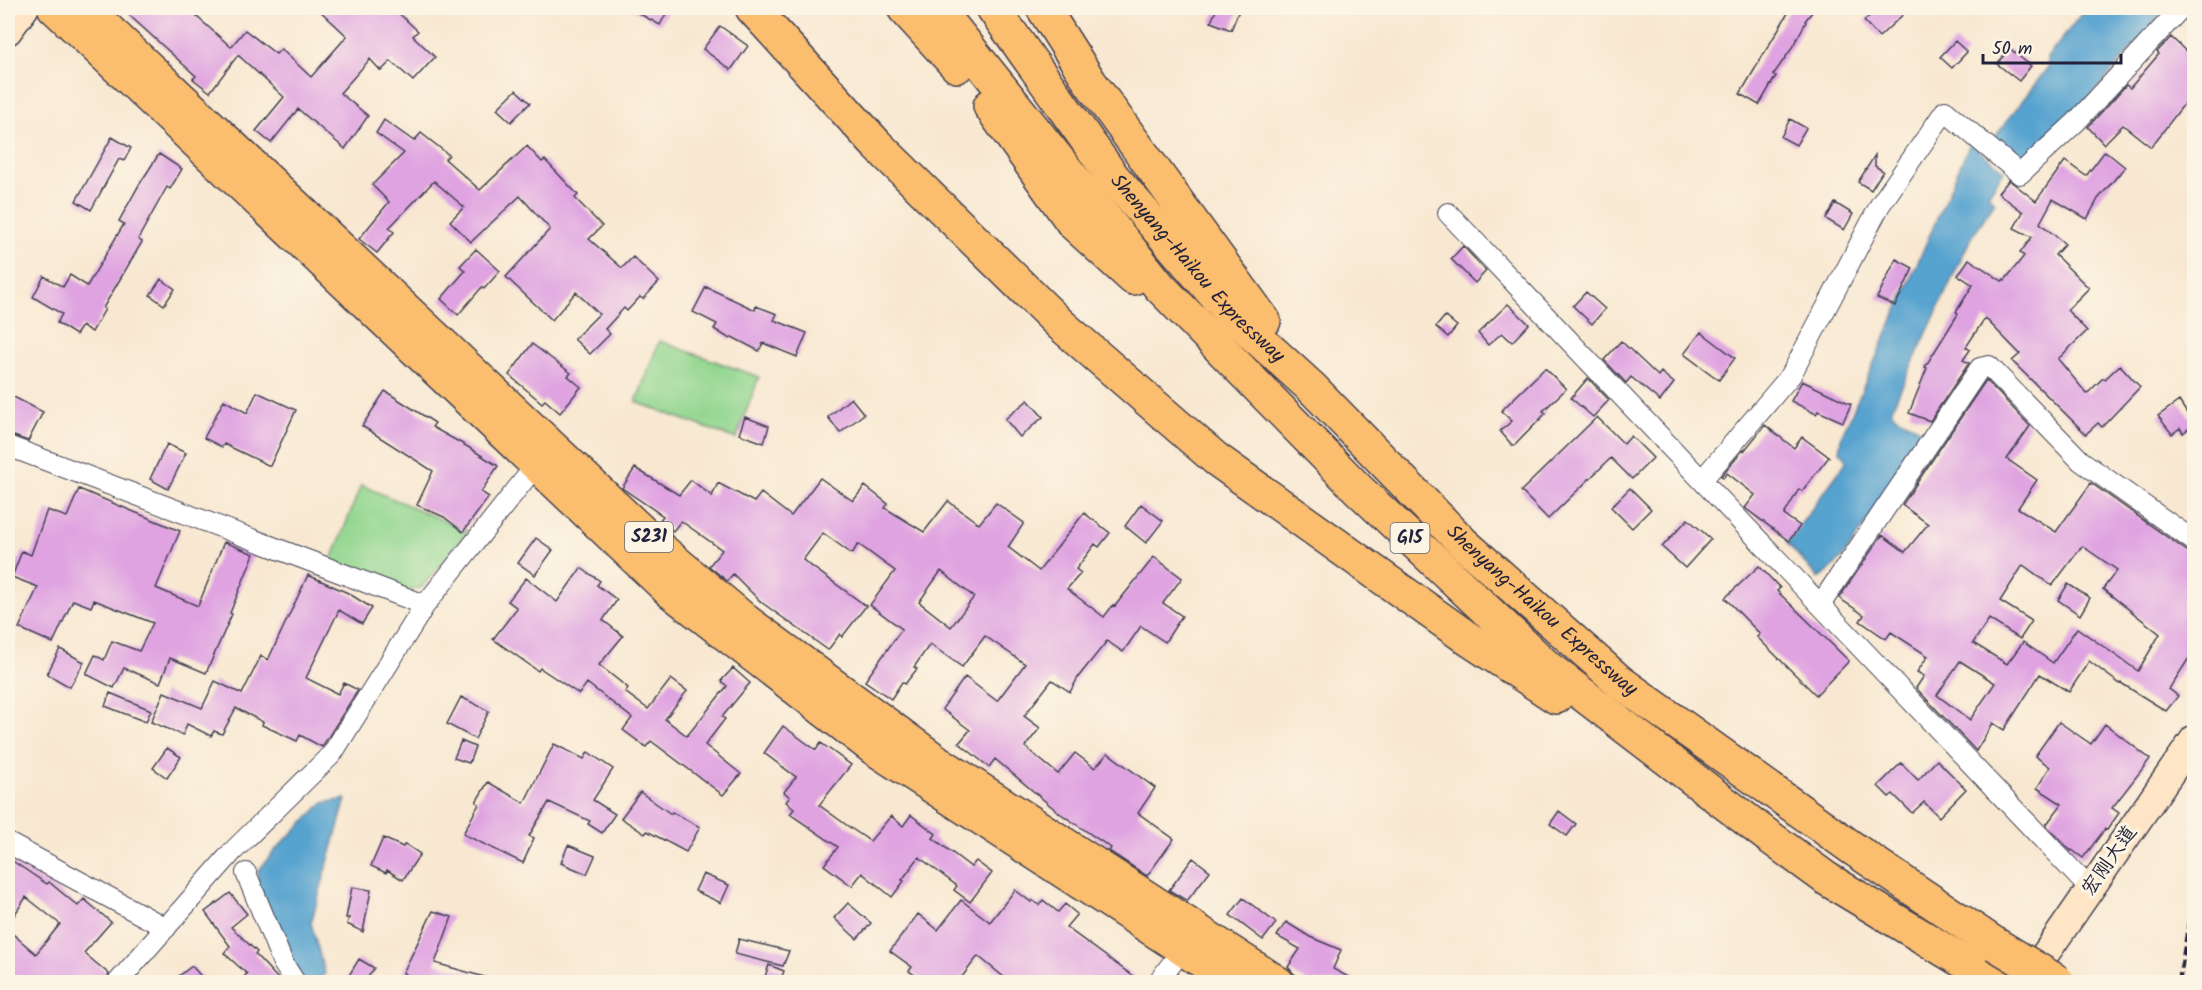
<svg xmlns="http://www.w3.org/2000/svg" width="2202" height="990" viewBox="0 0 2202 990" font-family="Kalam,'LXGW WenKai TC',sans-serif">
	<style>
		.green { fill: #90d58e; stroke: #597c64; stroke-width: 1.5 }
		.water { fill: #56a3cf; stroke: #3c6285; stroke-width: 1.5 }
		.building { fill: #dfa3e1; fill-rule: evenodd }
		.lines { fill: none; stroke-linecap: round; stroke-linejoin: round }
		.street-casing { stroke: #424052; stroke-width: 22 }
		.secondary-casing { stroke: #424052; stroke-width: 30 }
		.primary-casing { stroke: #424052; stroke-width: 33 }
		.highway-casing { stroke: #424052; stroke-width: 36 }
		.street { stroke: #fff; stroke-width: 20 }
		.secondary { stroke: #fde5c5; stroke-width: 27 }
		.primary { stroke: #fbbd6e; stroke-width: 30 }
		.highway { stroke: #fbbd6e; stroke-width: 33 }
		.rail { stroke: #22223b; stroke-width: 4.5; stroke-dasharray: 9 4.5; stroke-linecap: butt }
		.highway-bridge-casing { stroke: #424052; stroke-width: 36; stroke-linecap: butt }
		.highway-bridge { stroke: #fbbd6e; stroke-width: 33 }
		.labels { text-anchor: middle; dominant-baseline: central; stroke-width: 6; stroke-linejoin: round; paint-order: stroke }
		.shield { fill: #fcf5e5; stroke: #63616e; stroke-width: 1.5 }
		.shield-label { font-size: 18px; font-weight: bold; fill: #22223b }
		.street-label { font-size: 20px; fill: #22223b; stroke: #fcf5e5 }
	</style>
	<rect width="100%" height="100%" fill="#fcf5e5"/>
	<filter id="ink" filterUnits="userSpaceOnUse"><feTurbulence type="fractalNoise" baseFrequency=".0167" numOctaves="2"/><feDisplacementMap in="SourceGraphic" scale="12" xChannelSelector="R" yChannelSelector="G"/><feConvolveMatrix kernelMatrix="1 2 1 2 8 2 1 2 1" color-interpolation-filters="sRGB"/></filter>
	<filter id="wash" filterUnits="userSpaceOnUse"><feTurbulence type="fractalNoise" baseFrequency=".008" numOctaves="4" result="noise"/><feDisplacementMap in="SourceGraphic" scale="24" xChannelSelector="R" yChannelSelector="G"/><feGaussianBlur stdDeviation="1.35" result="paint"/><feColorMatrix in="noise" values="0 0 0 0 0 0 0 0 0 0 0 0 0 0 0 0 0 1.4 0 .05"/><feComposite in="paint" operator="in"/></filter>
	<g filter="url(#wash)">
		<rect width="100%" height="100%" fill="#f8e8d1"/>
		<path class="green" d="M659 341 759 377 736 439 636 402Z
			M361 485 468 531 422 587 406 592 331 562Z"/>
		<path class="water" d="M2086 8H2167L2069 121 2023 164 1994 138 2048 67 2047 58Z
			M1970 143 2004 171 1988 195 1995 202 1971 238 1891 410 1895 416 1922 430V436L1845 555 1826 574 1818 578 1787 543 1846 462 1845 456 1839 451 1841 438Z
			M346 799 311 923 325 974 314 982H306L296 969 257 889 258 871 276 849 323 803Z"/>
		<g id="blocks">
			<path class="building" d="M136 8H187L231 47 245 30 276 54 281 49 311 77 347 36 317 8H393L418 31 413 36 435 57 413 81 391 61 381 71 370 59 340 93 368 116 345 149 298 109 271 143 256 131 284 97 238 55 210 92 193 79 196 76 129 15Z
				M629 8H669L660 25Z
				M1217 8H1240L1231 30 1211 22Z
				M1791 8H1815L1805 21 1806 22 1790 51 1773 75 1776 76 1759 105 1740 94Z
				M1878 8H1910L1879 37 1864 21Z
				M720 26 748 46 731 70 703 49Z
				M2171 37 2194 59V91L2151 147 2123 125 2104 144 2088 127 2126 85 2130 88 2159 54 2157 52Z
				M1955 41 1967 52 1952 68 1940 57Z
				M2010 49 2031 66 2019 81 1997 64Z
				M516 90 530 103 511 122 497 109Z
				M1790 119 1806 128 1796 145 1781 137Z
				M384 120 414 141 421 133 449 155 445 159 480 190 527 146 542 162 545 160 578 195 575 198 602 226 589 239 622 268 633 257 659 282 643 299 640 297 627 311 624 308 605 329 610 334 590 354 574 339 599 314 576 292 552 320 506 277 550 229 520 196 471 242 450 221 464 207 434 181 389 228 394 232 377 253 359 239 389 202 372 185 404 153 376 133Z
				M112 137 131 148 124 161 119 159 91 210 76 201Z
				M2105 151 2125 167 2098 199 2087 219 2053 199 2040 223 2065 244 2055 255 2089 288 2067 310 2087 331 2058 359 2087 394 2103 378 2105 379 2120 365 2140 387 2102 427 2098 423 2086 434 2012 361 2020 354 1985 318 1966 347 1970 350 1963 360 1969 363 1930 421 1909 413 1927 368 1925 367 1958 314 1956 312 1973 285 1958 275 1969 259 2002 281 2004 279 2005 280 2024 256 2020 253 2032 237 2014 228 2023 212 1998 193 2009 180 2036 201 2065 161 2086 176Z
				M159 154 182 169 170 189 167 187 138 239 142 242 103 308 105 309 92 332 82 326 76 335 57 323 62 314 33 297 44 276 63 287 70 275 87 286 124 224 119 221 139 185Z
				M1875 155V166L1883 171 1871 190 1858 182Z
				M1835 203 1853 214 1844 230 1826 219Z
				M1463 246 1486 271 1475 283 1451 259Z
				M476 249 500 271 484 289 482 287 458 315 441 299 465 271 460 266Z
				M1896 259 1913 268 1895 306 1877 298Z
				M161 279 175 289 164 305 150 295Z
				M706 287 755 310 756 306 777 314 774 320 807 333 797 357 763 343 759 351 732 337 730 339 714 329 717 324 693 312Z
				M1586 292 1605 309 1592 324 1573 306Z
				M1508 304 1529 324 1512 342 1502 333 1488 345 1478 333Z
				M1445 316 1457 326 1448 337 1436 327Z
				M1701 332 1735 358 1719 380 1684 354Z
				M1621 341 1658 376 1661 372 1674 383 1660 401 1631 377 1626 383 1604 360Z
				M532 344 571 373 568 376 581 387 560 413 545 400 542 403 509 375Z
				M1545 368 1566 389 1543 411 1546 413 1515 445H1512L1500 431 1512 421 1501 411Z
				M1588 378 1609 400 1593 417 1571 398Z
				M1986 380 2030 426 2007 459 2037 480 2018 508 2056 532 2091 483 2187 551 2194 553V661L2189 658 2169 689 2178 696 2166 711 2121 683 2120 684 2089 661 2069 692 2040 674 2004 730 1993 723 1976 751 1916 688 1924 676 1917 672 1928 656 1891 632 1886 639 1860 621 1864 615 1839 598 1882 535 1905 552 1928 524 1902 505ZM2082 546 2117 570 2103 589 2160 634 2138 671 2077 628 2053 663 2023 642 2007 664 1973 643 1989 619 2020 639 2032 621 2000 601 2023 565 2052 586ZM1960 661 1995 683 1970 720 1937 695Z
				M1802 381 1851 404 1843 422 1818 411 1816 414 1791 401Z
				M385 391 435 423 432 427 468 447 498 466 481 492 489 497 463 532 444 517 417 505 433 471 362 426Z
				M257 392 296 410 270 466 224 444 222 447 204 438 224 400 247 413Z
				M8 394 43 412 28 441 8 434Z
				M851 398 864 414 840 433 828 417Z
				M1028 400 1043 417 1020 437 1005 419Z
				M2179 401 2194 424 2183 433 2180 428 2172 434 2158 416Z
				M745 417 769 426 764 443 739 434Z
				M1597 417 1624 444 1631 436 1653 458 1632 479 1611 458 1548 519 1521 491Z
				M1765 425 1794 448 1802 437 1829 457 1802 491 1799 489 1784 515 1800 526 1789 541 1745 508 1755 495 1727 473 1723 478 1721 476 1743 450 1744 451Z
				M167 444 186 453 168 489 150 479Z
				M635 468 679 495 691 480 712 496 718 483 754 502 761 493 791 516 820 478 853 501 865 486 888 504 885 508 924 532 948 501 979 524 996 503 1024 523 1008 547 1039 571 1084 513 1110 533 1099 547 1095 544 1076 569 1081 573 1067 589 1104 617 1113 605 1115 606 1154 557 1182 578 1163 603 1182 616 1165 642 1141 626 1123 652 1107 641 1079 676 1070 692 1052 680 1024 716 1040 728 1025 747 1058 774 1075 753 1095 768 1108 753 1155 788 1138 813 1174 839 1147 876 1109 851 1111 848 1058 812 995 759 989 767 959 743 970 730 942 709 965 677 997 701 1025 664 985 636 962 667 930 644 914 667 917 669 905 684 902 682 891 699 865 681 902 629 870 605 895 571 858 544 852 554 823 533 803 560 866 606 842 637 840 634 828 650 761 602 733 574 727 581 709 566 722 550 681 521 673 531 660 520 663 516 622 488ZM941 571 974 597 951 627 919 602Z
				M1630 488 1651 509 1632 528 1611 507Z
				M79 489 180 531 156 588 198 606 224 542 254 554 230 613 232 614 206 673 170 658 160 683 124 668 114 688 86 674 95 655 104 660 112 641 139 651 153 623 94 600 91 607 73 600 53 643 19 628 38 587 12 577 22 551 31 555 47 510 67 517Z
				M1141 504 1163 521 1146 543 1125 526Z
				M1688 519 1711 539 1685 568 1662 547Z
				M536 538 553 550 535 575 518 563Z
				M1759 566 1780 588 1777 591 1849 661 1816 695 1757 637 1760 634 1725 598Z
				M581 568 600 581 597 585 617 600 603 620 623 636 599 665 628 688 625 692 648 709 671 679 687 691 665 719 687 736 727 686 721 681 733 668 750 683 722 717 725 719 705 745 741 774 723 795 651 741 646 747 623 730 632 718 587 683 579 694 540 668 538 671 493 639 517 608 508 601 526 578 557 602Z
				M308 575 348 593 372 608 362 624 339 610 306 678 338 694 344 683 358 690 322 747 300 735 297 741 262 725 263 722 236 708 222 734 214 731 211 736 187 724 183 735 151 722 164 692 202 708 215 681 242 694 261 656 268 660Z
				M2068 584 2090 598 2080 615 2058 600Z
				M60 649 84 662 70 687 47 674Z
				M110 693 151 710 146 722 105 706Z
				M461 697 489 711 475 739 447 724Z
				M2059 722 2091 744 2105 724 2150 759 2112 808 2119 813 2107 830 2105 829 2083 858 2072 850 2071 851 2046 825 2062 804 2037 788 2050 767 2035 756Z
				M783 726 816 750 821 743 851 765 819 805 852 829 870 841 891 816 903 826 911 815 936 834 933 838 971 867 976 861 992 873 970 902 954 890 957 886 919 857 902 880 904 881 892 897 862 873 852 886 824 865 838 847 790 814 794 809 786 802 790 797 784 792 796 777 764 753Z
				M461 741 475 747 469 763 454 758Z
				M554 744 584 759 588 752 613 769 593 800 615 814 602 833 588 824 590 821 549 802 529 836 534 838 523 863 463 834 479 804 476 802 488 782 524 803Z
				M167 748 181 757 167 778 153 768Z
				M1937 760 1966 789 1939 817 1924 802 1912 813 1893 794 1889 797 1878 786 1901 763 1918 780Z
				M640 792 671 814 672 812 700 827 686 852 647 831 645 834 621 818Z
				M1559 811 1576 824 1567 836 1550 824Z
				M383 838 403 847 405 844 420 854 403 880 387 870 386 873 371 866Z
				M568 845 595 856 587 874 561 863Z
				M8 858 47 884 49 882 78 906 84 899 111 922 84 953 109 974 106 982H8V930L36 954 60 924 26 897 8 925Z
				M1193 858 1210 871 1187 901 1169 890Z
				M703 874 729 885 721 903 695 891Z
				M352 887 371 890 363 932 347 924 349 918H346Z
				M1015 890 1031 902 1032 900 1039 905 1043 900 1058 912 1065 904 1077 914 1066 927 1141 982H1010L978 956 958 982H925L909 971 912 967 890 951 918 914 938 930 961 900 990 922Z
				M230 893 247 914 231 927 257 952 255 954 281 982H238L247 974 224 953 230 946 205 912Z
				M1243 898 1276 923 1263 940 1230 915Z
				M848 903 871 923 857 939 834 918Z
				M433 911 452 917 435 963 488 978 487 982H422L403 973Z
				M1286 922 1310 937 1341 950 1333 969 1358 982H1307L1294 974 1288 967 1300 949 1277 936Z
				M739 939 789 951 783 966 735 954Z
				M359 959 374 968 365 982H357L348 977Z
				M769 965 784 971 780 982H763Z
				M192 966 206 982H171Z"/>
		</g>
	</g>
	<g filter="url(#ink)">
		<use href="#blocks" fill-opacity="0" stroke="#424052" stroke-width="1.5"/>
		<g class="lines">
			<defs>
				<path id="street" d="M1448 213 2090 889
					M8 446 425 605
					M1702 480 1791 375 1880 205 1945 111 2020 174 2076 122 2181 8
					M1820 605 1980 368 1989 366 2081 461 2194 541
					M8 843 166 928
					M246 873 283 963 295 982
					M118 982 233 851 332 754 425 605 536 465
					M1158 982 1182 950"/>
				<path id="secondary" d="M8 31 25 8
					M2026 982 2194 739"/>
				<path id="primary" d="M53 8 670 593 872 749 1231 982
					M87 8 658 545 747 620 939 761 1279 982"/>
				<g id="highway">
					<path d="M752 8 876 144 1060 324 1216 459 1470 640 1556 697"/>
					<path d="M904 8 957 66"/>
					<path d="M937 8 1160 287 1358 489 1547 667 1764 833 1827 879 1997 982"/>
					<path id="s1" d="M993 8 1113 177 1234 317 1312 388 1463 543 1620 682 1855 850 1995 944"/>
					<path d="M1043 8 1090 82 1264 321"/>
					<path d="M990 106 1073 223 1133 278"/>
				</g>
			</defs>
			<use href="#street" class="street-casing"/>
			<use href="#secondary" class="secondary-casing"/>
			<use href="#primary" class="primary-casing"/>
			<use href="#highway" class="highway-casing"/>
			<use href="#street" class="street"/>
			<use href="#secondary" class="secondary"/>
			<use href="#primary" class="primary"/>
			<use href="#highway" class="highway"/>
			<path class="rail" d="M2179 982 2194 893
				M2192 982 2194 968"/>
			<defs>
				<path id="highway-bridge" d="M1995 944 2058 982"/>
			</defs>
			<use href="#highway-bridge" class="highway-bridge-casing"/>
			<use href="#highway-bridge" class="highway-bridge"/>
		</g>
	</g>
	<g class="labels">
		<g class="shield">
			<rect x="625" y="522" width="48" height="30" rx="4.5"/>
			<rect x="1390.5" y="523" width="39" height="30" rx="4.5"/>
		</g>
		<g class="shield-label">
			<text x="649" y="537">S231</text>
			<text x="1410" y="538">G15</text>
		</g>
		<g class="street-label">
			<text stroke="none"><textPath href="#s1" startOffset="332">Shenyang-Haikou Expressway</textPath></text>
			<text stroke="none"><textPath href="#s1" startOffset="818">Shenyang-Haikou Expressway</textPath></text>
			<text transform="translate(2110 861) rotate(-55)">宏刚大道</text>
		</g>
	</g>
	<rect width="2202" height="990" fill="none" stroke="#fcf5e5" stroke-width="30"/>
	<path d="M1983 54v9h138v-9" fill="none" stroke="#22223b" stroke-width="3"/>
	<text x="1992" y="54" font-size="18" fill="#22223b" stroke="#fcf5e5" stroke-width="4.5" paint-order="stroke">50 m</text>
</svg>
